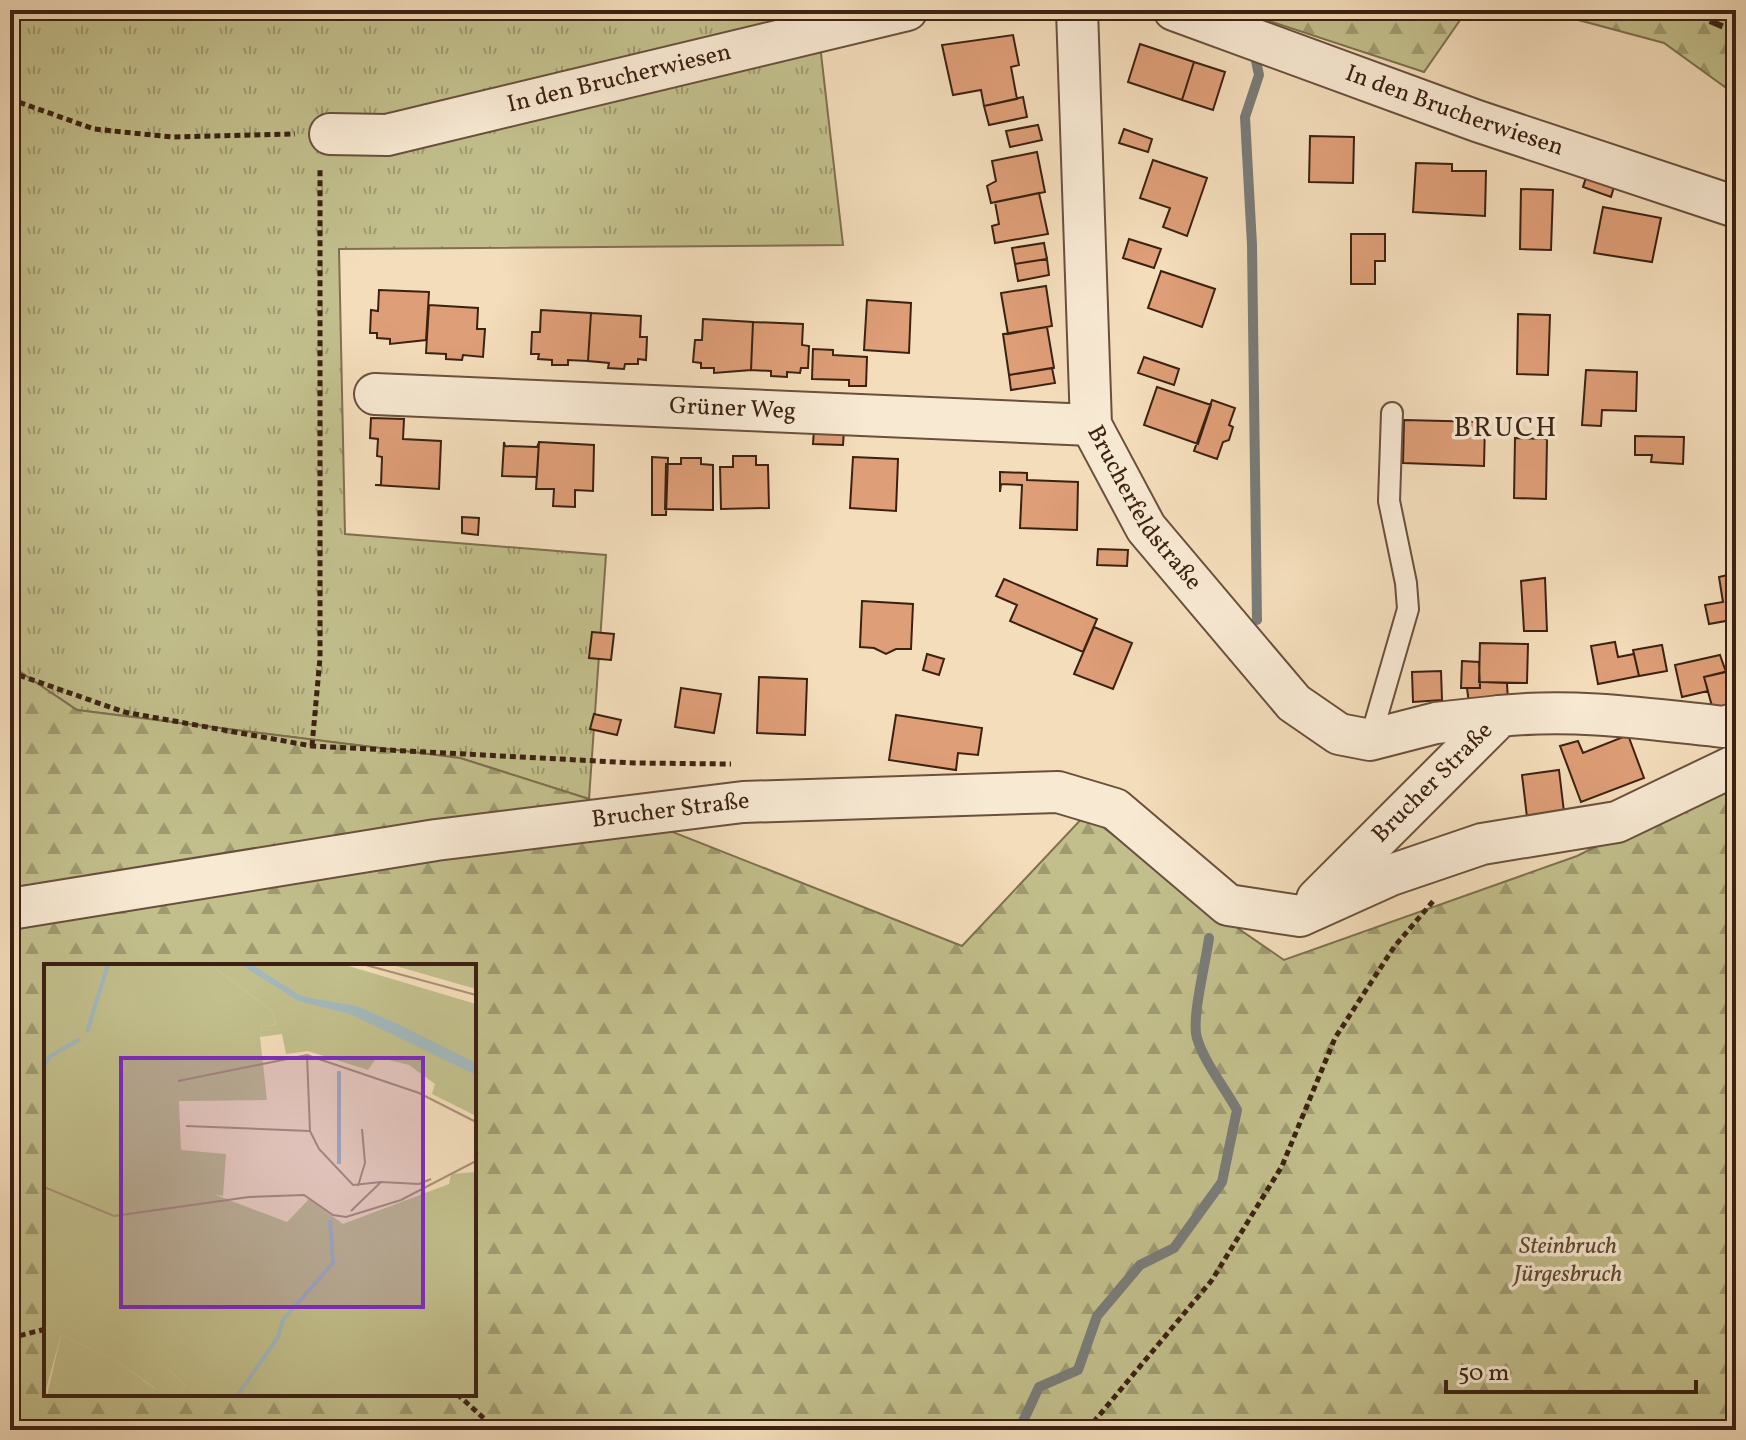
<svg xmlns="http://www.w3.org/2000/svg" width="1746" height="1440" viewBox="0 0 1746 1440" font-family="Vollkorn,serif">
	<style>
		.grass { fill: url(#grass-tufts); stroke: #7f704f; stroke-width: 2 }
		.forest { fill: url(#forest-firs); stroke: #7f704f; stroke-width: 2; fill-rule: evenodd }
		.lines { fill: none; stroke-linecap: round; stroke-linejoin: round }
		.stream { stroke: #797c78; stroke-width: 10 }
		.building { fill: #de9e77; stroke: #3c2112; stroke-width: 2 }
		.service-casing { stroke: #6a503c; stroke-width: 24 }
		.minor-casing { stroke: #6a503c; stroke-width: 44 }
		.path { stroke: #3c2112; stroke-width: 5; stroke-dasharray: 6 4; stroke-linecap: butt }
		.service { stroke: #f8e9d3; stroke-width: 20 }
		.minor { stroke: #f8e9d3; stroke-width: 40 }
		.rail { stroke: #3c2112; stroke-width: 6; stroke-dasharray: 14 14; stroke-linecap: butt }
		.labels { text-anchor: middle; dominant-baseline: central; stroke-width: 7; stroke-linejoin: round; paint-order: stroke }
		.street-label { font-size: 24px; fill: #3c2112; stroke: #f8e9d3 }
		.park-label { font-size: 24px; font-style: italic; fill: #5e4830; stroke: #f8e9d3 }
		.quarter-label { font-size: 28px; letter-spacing: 2px; fill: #3c2112; stroke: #f8e9d3 }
		.inset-river { fill: none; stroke: #a2b8bc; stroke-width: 4 }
		.inset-road { fill: none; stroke: #aa9277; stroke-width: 2 }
		.view { fill: #7b2cbf; fill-opacity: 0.15; stroke: #7b2cbf; stroke-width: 4 }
		.inset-edge { fill: none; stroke: #3c2112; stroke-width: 4 }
	</style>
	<defs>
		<pattern id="grass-tufts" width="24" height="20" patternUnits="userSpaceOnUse" patternTransform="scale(2)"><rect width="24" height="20" fill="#c2bf8c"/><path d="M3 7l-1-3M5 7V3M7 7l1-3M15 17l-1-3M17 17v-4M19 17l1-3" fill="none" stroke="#9f9b71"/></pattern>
		<pattern id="forest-firs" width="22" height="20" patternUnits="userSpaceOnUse" patternTransform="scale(2)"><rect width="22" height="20" fill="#c2bf8c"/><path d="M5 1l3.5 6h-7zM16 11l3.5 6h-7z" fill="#9f9b71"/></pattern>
	</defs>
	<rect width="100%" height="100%" fill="#f4ddbb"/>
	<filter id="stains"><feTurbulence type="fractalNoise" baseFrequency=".0025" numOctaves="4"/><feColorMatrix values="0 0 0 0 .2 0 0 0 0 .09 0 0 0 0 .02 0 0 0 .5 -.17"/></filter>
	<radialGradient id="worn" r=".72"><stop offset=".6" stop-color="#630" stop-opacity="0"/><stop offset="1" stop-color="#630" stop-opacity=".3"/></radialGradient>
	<path class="grass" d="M10 10H816L843 245 339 249 345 534 606 555 589 799 460 758 77 710 10 665Z"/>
	<path class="forest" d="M1236 10H1467L1424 72Z
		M1541 10H1736V95L1664 43Z
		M10 665 77 710 460 758 589 799 962 946 1086 814 1204 905 1284 960 1577 856 1736 777V1430H10ZM46 966H474V1394H46Z"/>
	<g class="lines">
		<path class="stream" d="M1256 61 1259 75 1245 117 1252 245 1257 620
			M1019 1430 1039 1387 1078 1370 1097 1316 1140 1265 1174 1248 1222 1182 1237 1110C1225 1088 1204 1062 1197 1038 1191 1019 1206 962 1209 938"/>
	</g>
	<path class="building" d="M1013 35 1019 65 1011 67 1017 99 984 106 981 90 953 95 942 45Z
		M1140 44 1194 62 1182 100 1128 82Z
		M1194 62 1225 72 1213 110 1182 100Z
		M1023 97 1027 117 989 125 984 106Z
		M1038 125 1042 140 1010 147 1006 131Z
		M1124 129 1152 139 1148 152 1119 143Z
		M1310 136 1354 137 1353 183 1309 182Z
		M1037 152 1045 192 991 203 987 186 996 181 992 161Z
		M1153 160 1207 178 1187 236 1163 227 1170 208 1140 198Z
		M1416 163 1452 164V171H1486L1485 216 1413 212Z
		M1588 171 1616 180 1611 197 1583 187Z
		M1521 189 1553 190 1551 250 1520 249Z
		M1039 193 1048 234 995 243 992 226 999 224 995 202Z
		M1603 207 1661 218 1652 262 1594 253Z
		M1351 234H1385V261H1375V284H1351Z
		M1129 239 1161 249 1154 268 1123 258Z
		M1044 243 1047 259 1015 264 1012 248Z
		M1047 259 1049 275 1018 281 1015 264Z
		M1161 271 1215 289 1202 327 1148 308Z
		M1046 286 1052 326 1008 334 1001 293Z
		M379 290 429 292 426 340 390 344V339L377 338V333H370L371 310 378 311Z
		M867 300 911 303 909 353 864 350Z
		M429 305 478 308 477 329H485L483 357 463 355 462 360 446 359V354L426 353Z
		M541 310 591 313 588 361 568 360V365H552V360L538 359 539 354H531L532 332H540Z
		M591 313 641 316 640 337H647L646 360 638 359V364H625L624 369 608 368 609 363 588 361Z
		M1518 314 1550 315 1548 375 1517 374Z
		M703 319 753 322 751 370 714 373V368H701V363L693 362 695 340H702Z
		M753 322 803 324 802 345 809 346 808 368H801L800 373 787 372V377L771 376V371L751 370Z
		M1047 327 1054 368 1009 375 1003 334Z
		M813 349 833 350V355L867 357 866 386H849V380L812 379Z
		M1144 357 1179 369 1174 385 1138 373Z
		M1052 368 1055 383 1011 390 1009 375Z
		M1586 370 1637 372 1636 411 1602 410 1601 426 1582 425Z
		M1157 387 1211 405 1198 444 1144 425Z
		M1212 400 1235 408 1229 425 1233 427 1229 440 1223 442 1217 459 1194 451Z
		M371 418 404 419 403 439 441 441 439 489 375 485H381L382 457 377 456 378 439 370 438Z
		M1404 420 1485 422 1484 466 1403 463Z
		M814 429 844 430 843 445 813 444Z
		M1635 436 1684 437 1683 464 1651 462 1652 455H1635Z
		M1515 438 1547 439 1546 499 1514 498Z
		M504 442 505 446 537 447 539 442 537 477 502 476Z
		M539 442 594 445 593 491 575 490V507L553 506 554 489H536Z
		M733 456H756V465H768L769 508 721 509 720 467H733Z
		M652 457 668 458 666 515H652Z
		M853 457 898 459 896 511 850 508Z
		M681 458H701V464L713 465V510L665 509 666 464H681Z
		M1000 472 1027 473V480L1078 482 1077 530 1020 528 1022 485 1001 484 1000 492Z
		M462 517 479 518 478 535 462 533Z
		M1098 549 1128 550 1127 566 1097 565Z
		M1736 573V631L1729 633 1726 621 1709 624 1705 605 1723 602 1719 577Z
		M1545 578 1547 631H1524L1521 581Z
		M1004 579 1097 619 1083 652 1010 621 1017 605 996 596Z
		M862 601 913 604 911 649H896L886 654 874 648 860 647Z
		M1094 627 1132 643 1113 689 1074 674Z
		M592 632 614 634 611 660 589 658Z
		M1615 642 1618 657 1634 654 1639 676 1598 684 1591 646Z
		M1480 643 1528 644 1527 683 1479 682Z
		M1662 645 1667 671 1639 676 1633 650Z
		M927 654 944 659 939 675 923 670Z
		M1720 655 1726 672 1704 677 1708 691 1682 697 1675 665Z
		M1462 661 1479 662 1480 688H1461Z
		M1736 669V715L1716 721 1704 677Z
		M1441 671 1442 700 1413 702 1412 672Z
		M759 677 807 679 805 735 757 733Z
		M1480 682 1507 683 1508 702 1469 704 1467 688H1480Z
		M681 688 721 694 714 733 675 727Z
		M594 714 621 720 617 735 590 729Z
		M896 715 982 728 978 755 958 753 956 770 889 760Z
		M1628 735 1644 778 1581 802 1560 746 1578 741 1583 753Z
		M1559 770 1564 812 1527 817 1522 775Z"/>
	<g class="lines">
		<defs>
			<path id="service" d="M1370 740 1408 609 1406 583 1389 501 1392 413"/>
			<g id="minor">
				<path id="s1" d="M1077 10 1091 425 1146 528 1294 703 1339 734 1370 740 1436 723 1500 716"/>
				<path id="s2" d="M1174 10 1477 121 1736 207"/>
				<path id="s3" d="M330 134 387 135 907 10"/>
				<path id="s4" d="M375 394 1091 425"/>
				<path id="s5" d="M1317 899 1500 716C1576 708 1649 719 1724 727L1736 723"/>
				<path id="s6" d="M10 909 436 840 743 802 1058 792 1115 809 1228 905 1300 916 1391 875 1482 844 1617 822 1736 765"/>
			</g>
		</defs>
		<use href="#service" class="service-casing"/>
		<use href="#minor" class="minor-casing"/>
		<path class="path" d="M10 99 94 129 172 137 295 134
			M10 672 124 712 312 746 635 763 731 764
			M312 746 320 658V167
			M10 1338 46 1329
			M457 1394 489 1423 491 1430
			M1087 1430 1212 1280 1282 1166 1335 1038 1394 947 1435 899"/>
		<use href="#service" class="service"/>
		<use href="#minor" class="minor"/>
		<path class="rail" d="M1684 10 1736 32"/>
	</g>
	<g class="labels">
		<g class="street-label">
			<text stroke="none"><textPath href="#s3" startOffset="296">In den Brucherwiesen</textPath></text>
			<text stroke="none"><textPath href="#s2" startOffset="298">In den Brucherwiesen</textPath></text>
			<text stroke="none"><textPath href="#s4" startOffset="358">Grüner Weg</textPath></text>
			<text stroke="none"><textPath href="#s1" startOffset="514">Brucherfeldstraße</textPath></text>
			<text stroke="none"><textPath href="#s5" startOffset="164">Brucher Straße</textPath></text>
			<text stroke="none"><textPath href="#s6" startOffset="668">Brucher Straße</textPath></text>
		</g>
		<g class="park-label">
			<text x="1568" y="1247">Steinbruch<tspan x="1568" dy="28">Jürgesbruch</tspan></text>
		</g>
		<g class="quarter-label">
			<text x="1506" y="428">BRUCH</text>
		</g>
	</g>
	<g transform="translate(44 964)">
		<rect width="432" height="432" fill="#f4ddbb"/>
		<path d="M0 0H79L88 9 122 0H166L228 47 232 60 218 63 216 73 223 136 135 137 137 186 182 190 179 232 90 217 22 171 25 76 0 75ZM432 213V432L298 301ZM17 371 73 397 111 425 127 407 141 421 135 432H3Z" fill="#c2bf8c"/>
		<path d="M79 0H122L117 3 142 17 141 42 109 32ZM166 0H298L432 40V152L388 130 391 120 365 101 333 93 324 106 264 87 242 90 238 70 216 73 218 63 232 60 228 47ZM345 0H432V25ZM0 75H25L51 133 23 171 90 217 156 225 243 258 265 235 299 260 405 220 407 210 432 208V290L406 301 382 376 432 393V432H135L141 421 127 407 112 425 73 397 17 371 0 432Z" fill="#c2bf8c"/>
		<path d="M196 0H207L257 32 312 42 352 59 432 99V111L306 50 254 37Z" fill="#a2b8bc"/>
		<path class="inset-river" d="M43 68 64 0M0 102 5 93 36 75M295 200V107M193 432 234 373 239 356 289 299 286 256"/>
		<path class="inset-road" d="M318 0 432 31M263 91 266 167 275 185 309 221 337 218M134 117 263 91 375 129 432 158M142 162 266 167M314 222 321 199 318 165M0 223 70 252 205 233 260 231 289 251 302 253 357 236 432 197M307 247 337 218 375 220 387 215"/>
		<path class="view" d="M77 94H379V343H77Z"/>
		<rect width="432" height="432" class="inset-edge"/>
	</g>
	<rect width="1746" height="1440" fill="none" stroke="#f4ddbb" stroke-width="40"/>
	<rect x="12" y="12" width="1722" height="1416" fill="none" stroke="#3c2112" stroke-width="4"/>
	<rect x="20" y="20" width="1706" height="1400" fill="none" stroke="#3c2112" stroke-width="2"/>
	<path d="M1446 1380v12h250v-12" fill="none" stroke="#3c2112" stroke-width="4"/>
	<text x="1458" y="1380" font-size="24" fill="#3c2112" stroke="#f8e9d3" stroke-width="6" paint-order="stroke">50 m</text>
	<rect width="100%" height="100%" filter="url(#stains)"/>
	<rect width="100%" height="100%" fill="url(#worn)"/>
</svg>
